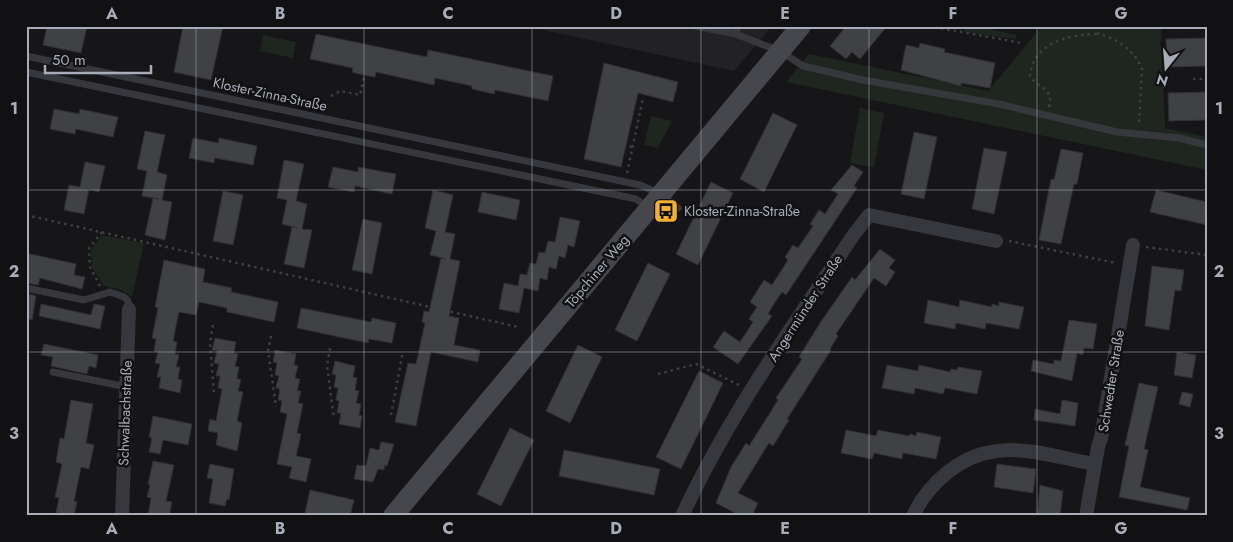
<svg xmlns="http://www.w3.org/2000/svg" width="1233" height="542" viewBox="0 0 1233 542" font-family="Jost,sans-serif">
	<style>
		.built { fill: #222225 }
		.green { fill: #1e261f }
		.building { fill: #404145; stroke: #303034 }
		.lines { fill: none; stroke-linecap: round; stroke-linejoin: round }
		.path { stroke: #3d3f44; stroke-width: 2.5; stroke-dasharray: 2.5 4; stroke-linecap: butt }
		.lane { stroke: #37383d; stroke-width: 7 }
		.street { stroke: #37383d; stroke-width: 14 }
		.secondary { stroke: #45474d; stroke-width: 20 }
		.grid { fill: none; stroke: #a8adb8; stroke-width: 1; stroke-opacity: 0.55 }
		.labels { text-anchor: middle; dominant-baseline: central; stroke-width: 5; stroke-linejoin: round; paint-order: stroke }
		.street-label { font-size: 14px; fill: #a8adb8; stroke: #111113 }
		.poi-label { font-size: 14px; fill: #a8adb8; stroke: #111113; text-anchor: start }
		.neatline { fill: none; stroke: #a8adb8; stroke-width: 2 }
		.grid-label { font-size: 16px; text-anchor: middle; font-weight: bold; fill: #a8adb8 }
	</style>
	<rect width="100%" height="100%" fill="#161618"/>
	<path class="built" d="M525 26H772L734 71Z"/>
	<path class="green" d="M965 26H976L1017 35 1016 39 964 32Z
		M1042 26H1161L1165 128 1207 137V170L786 82 809 54 988 91Z
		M263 35 296 42 293 58 260 51Z
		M860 108 884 113 874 167 850 163Z
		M651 116 672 121 658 148 644 145Z
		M102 235 144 243 132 297 122 290 104 286 92 267 91 249Z"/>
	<path class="building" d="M47 26H87L81 53 43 45Z
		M183 26H223L211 80 174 72Z
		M846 26H887L860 59 852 52 846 59 830 46Z
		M316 34 427 57 428 50 553 76 548 101 495 90 494 94 472 89V86L435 78 434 85 376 72 375 77 359 74 352 72 353 68 310 59Z
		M1207 38V66L1167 67 1166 39Z
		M920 43 945 49 944 52 995 63 990 88 961 83V86L901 70 906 45 919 48Z
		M604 63 678 82 673 102 638 93 621 167 584 159Z
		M1207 92V120L1169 121 1168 93Z
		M54 109 79 114 80 109 118 117 113 137 76 129 75 134 50 129Z
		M773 113 797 125 764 192 740 179Z
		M145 131 165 135 157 172 167 175 162 200 172 202 165 240 145 235 153 198 159 199 142 196 147 171 137 169Z
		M914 132 937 137 924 199 901 194Z
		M193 138 218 143 219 138 257 146 253 165 215 158 214 163 189 158Z
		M984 148 1007 152 994 214 972 209Z
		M1061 149 1083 153 1077 184H1074L1061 244 1039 240 1051 179 1054 180Z
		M284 160 304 164 296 201 307 204 302 229 312 230 304 268 284 264 292 227 298 228 282 224 287 200 277 198Z
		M85 162 105 166 99 192 87 189H89L84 214 64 210 69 185 80 187Z
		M852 165 863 172 854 186 857 188 786 295 782 292 775 302 768 314 772 316 738 364 713 347 724 331 740 342 753 322 749 319 757 307 750 302 764 280 772 285 788 260 785 257 793 245 798 248 813 226 810 224 819 210 825 214 838 194 831 190Z
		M333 167 358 172V167L396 174 392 194 355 186 354 192 328 187Z
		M711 182 733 193 698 265 676 254Z
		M433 190 453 195 445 232 455 234 450 259 460 261 449 316 459 318 454 345 480 350 478 362 431 352 416 426 395 422 408 363 416 364 425 323 422 322 424 311 429 312 441 258 446 259 430 255 436 231 425 228Z
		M1156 190 1207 202V225L1150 212Z
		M223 191 243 195 233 245 213 241Z
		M482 192 520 200 516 220 478 212Z
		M560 217 580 221 574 247 568 245 565 258 559 256 556 269 549 267 547 280 540 278 538 291 524 288 519 313 499 309 504 283 518 286 520 274 527 275 530 263 536 264 539 252 545 253 548 241 555 242Z
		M363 219 382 223 372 274 352 270Z
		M880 249 895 260 889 268 895 272 886 286 874 278 836 334 838 336 830 349 831 350 787 419 789 420 773 446 769 443 738 493 758 503 752 516H734L735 513 716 503 731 467 746 443 749 446 778 400 776 398 802 359 799 357 820 323 852 277 855 280Z
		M26 253 76 264 74 275 85 277 82 289 40 278 38 285 26 283Z
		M164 260 205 269 203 282 232 288 231 292 278 302 274 322 227 312V308L199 302 196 315 179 312 173 341 177 342 175 354 179 355 176 367H180L178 379 182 380 180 393 159 388 161 377H157L160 364 155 363 158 352 154 351 156 339 152 338 158 308 155 307Z
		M648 263 670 274 637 341 615 330Z
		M1152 266 1184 270 1181 291 1175 290 1169 330 1145 326Z
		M26 293 36 296 32 320 26 319Z
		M928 300 959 307 960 300 992 307V304L999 306V302L1024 307 1019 329 986 323 985 329 956 323 955 329 924 323Z
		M41 304 91 315 94 304 105 306 100 329 39 316Z
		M301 308 371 322 372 318 396 323 392 343 369 339 368 343 297 328Z
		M1069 320 1097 324 1093 349 1084 348 1083 355 1077 353 1072 381 1031 371 1033 360 1054 364V360L1061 361Z
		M215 338 236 342 234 353 238 354 235 366 239 367 237 379H241L238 391 243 392 237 421 242 423 237 451 216 445 218 433 208 431 210 419 216 421 222 389 218 388 220 376H216L219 364 214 363 217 351 212 350Z
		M44 344 98 355 96 368 89 366 87 374 51 366 53 357 41 355Z
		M578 345 602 357 570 423 546 411Z
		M275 350 296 354 294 365 298 366 295 378 300 379 297 391H301L298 403 303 404 297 433 301 434 296 456 311 459 306 482 289 478 292 467 277 464 287 414 280 412 282 401 278 400 280 389 276 388 279 376 275 375 277 363 273 362Z
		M1177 352 1196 355 1192 378 1174 375Z
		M335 361 355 366 353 377 357 378 355 390 359 391 356 403 361 404 359 415 362 416 360 428 339 424 341 413H337L339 401 336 400 338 388 334 387 336 375 332 374Z
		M887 365 918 371 919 365 950 372 951 369 957 370 958 367 982 371 977 394 945 388 943 394 915 388 914 394 882 388Z
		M699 371 723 383 681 469 656 457Z
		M1139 383 1158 387 1144 449 1148 450 1140 487 1190 498 1187 510 1119 497 1129 446 1125 445Z
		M1182 392 1193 394 1190 407 1179 404Z
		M71 400 93 404 86 443 94 445 89 469 81 467 74 501 77 502 74 516H58L59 513H56L59 498 55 497 62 464 56 462 60 438 64 439Z
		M1062 400 1078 403 1075 426 1034 420 1035 409 1060 414Z
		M153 416 192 424 188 445 163 440 160 454 149 452 152 438 149 437Z
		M510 428 534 440 501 506 477 494Z
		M846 430 876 436 878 430 909 436 910 434 916 436 917 432 941 437 936 459 903 453 902 459 874 453 872 459 841 453Z
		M381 442 394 444 387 466 385 465 384 470 378 469 373 482 354 479 357 465 366 466 370 448 379 450Z
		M564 450 660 469 654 495 559 476Z
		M153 461 174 465 166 501 172 502 169 516H148L151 498 147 497 150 485 148 484Z
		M210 464 234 469 229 500 227 499 225 506 209 503 213 479 207 478Z
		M997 464 1036 469 1033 493 994 487Z
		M1040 485 1063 491 1060 516H1037Z
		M310 490 354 500 350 516H316L305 513Z"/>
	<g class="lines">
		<path class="path" d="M928 26 1022 43
			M1099 26 1098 34C1117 38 1135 51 1142 69L1139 124
			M1193 79H1207
			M331 96 340 91 360 95 364 78
			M1049 107C1054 87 1039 90 1030 76 1033 42 1071 34 1098 34
			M623 146 633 147
			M627 173 643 98
			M26 215 518 327
			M1009 241 1116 263
			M1146 247 1207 255
			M100 286 90 267 89 248 102 232
			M213 325 210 343 214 394
			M271 336 268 350 276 407
			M330 348 327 366 334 418
			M658 374 696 364 739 385
			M391 415 403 351"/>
		<path class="lane" d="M695 26 736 34 761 44 780 51 803 66 863 80 999 104 1117 132 1179 138 1207 145
			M736 34 738 26
			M26 56 640 185 661 194 678 208
			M26 72 636 199 647 207
			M26 288 84 300 110 292 124 297 128 301 129 309
			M53 372 127 387"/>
		<path class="street" d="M122 516 129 309
			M682 516C728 416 792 328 852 237L869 215 996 241
			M913 516C921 498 933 484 948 472 995 434 1042 455 1095 464
			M1086 516 1098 447 1101 438 1133 245"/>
		<path class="secondary" d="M393 516 801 26"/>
	</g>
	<path class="grid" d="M196 26V516M364 26V516M532 26V516M701 26V516M869 26V516M1037 26V516M26 190H1207M26 352H1207"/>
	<defs>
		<symbol id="bus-square" viewBox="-11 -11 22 22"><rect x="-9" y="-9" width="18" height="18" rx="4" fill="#f2b134" stroke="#111113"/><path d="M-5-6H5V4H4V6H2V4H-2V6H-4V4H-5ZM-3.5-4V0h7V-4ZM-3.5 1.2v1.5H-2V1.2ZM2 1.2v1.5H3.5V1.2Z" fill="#111"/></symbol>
	</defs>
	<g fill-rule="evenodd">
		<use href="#bus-square" x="652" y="197" width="28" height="28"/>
	</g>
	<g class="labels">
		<g class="street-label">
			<text transform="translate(270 94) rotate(12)">Kloster-Zinna-Straße</text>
			<text transform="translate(597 271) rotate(-50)">Töpchiner Weg</text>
			<text transform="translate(805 308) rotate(-57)">Angermünder Straße</text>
			<text transform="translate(1111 381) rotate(-81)">Schwedter Straße</text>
			<text transform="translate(125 413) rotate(-88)">Schwalbachstraße</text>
		</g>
		<g class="poi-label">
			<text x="684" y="211">Kloster-Zinna-Straße</text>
		</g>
	</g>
	<rect width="1233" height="542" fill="none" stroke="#111113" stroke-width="55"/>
	<g transform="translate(1166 68) rotate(197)" stroke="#111113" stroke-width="4" paint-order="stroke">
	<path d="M0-4L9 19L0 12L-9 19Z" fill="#a8adb8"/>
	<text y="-8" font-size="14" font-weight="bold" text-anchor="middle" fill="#a8adb8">N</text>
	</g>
	<path d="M45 65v8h106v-8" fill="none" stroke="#a8adb8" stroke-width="2.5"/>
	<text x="52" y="65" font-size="15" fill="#a8adb8" stroke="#111113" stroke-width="4" paint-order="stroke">50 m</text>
	<rect x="28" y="28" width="1178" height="486" class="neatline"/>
	<g class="grid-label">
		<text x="112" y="19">A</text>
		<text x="280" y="19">B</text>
		<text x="448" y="19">C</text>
		<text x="616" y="19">D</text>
		<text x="785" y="19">E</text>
		<text x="953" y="19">F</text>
		<text x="1121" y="19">G</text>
		<text x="14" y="114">1</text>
		<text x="1219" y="114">1</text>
		<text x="14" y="277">2</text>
		<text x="1219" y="277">2</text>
		<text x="14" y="439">3</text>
		<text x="1219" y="439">3</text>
		<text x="112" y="534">A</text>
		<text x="280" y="534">B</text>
		<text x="448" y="534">C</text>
		<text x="616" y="534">D</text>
		<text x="785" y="534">E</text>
		<text x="953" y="534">F</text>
		<text x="1121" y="534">G</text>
	</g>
</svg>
